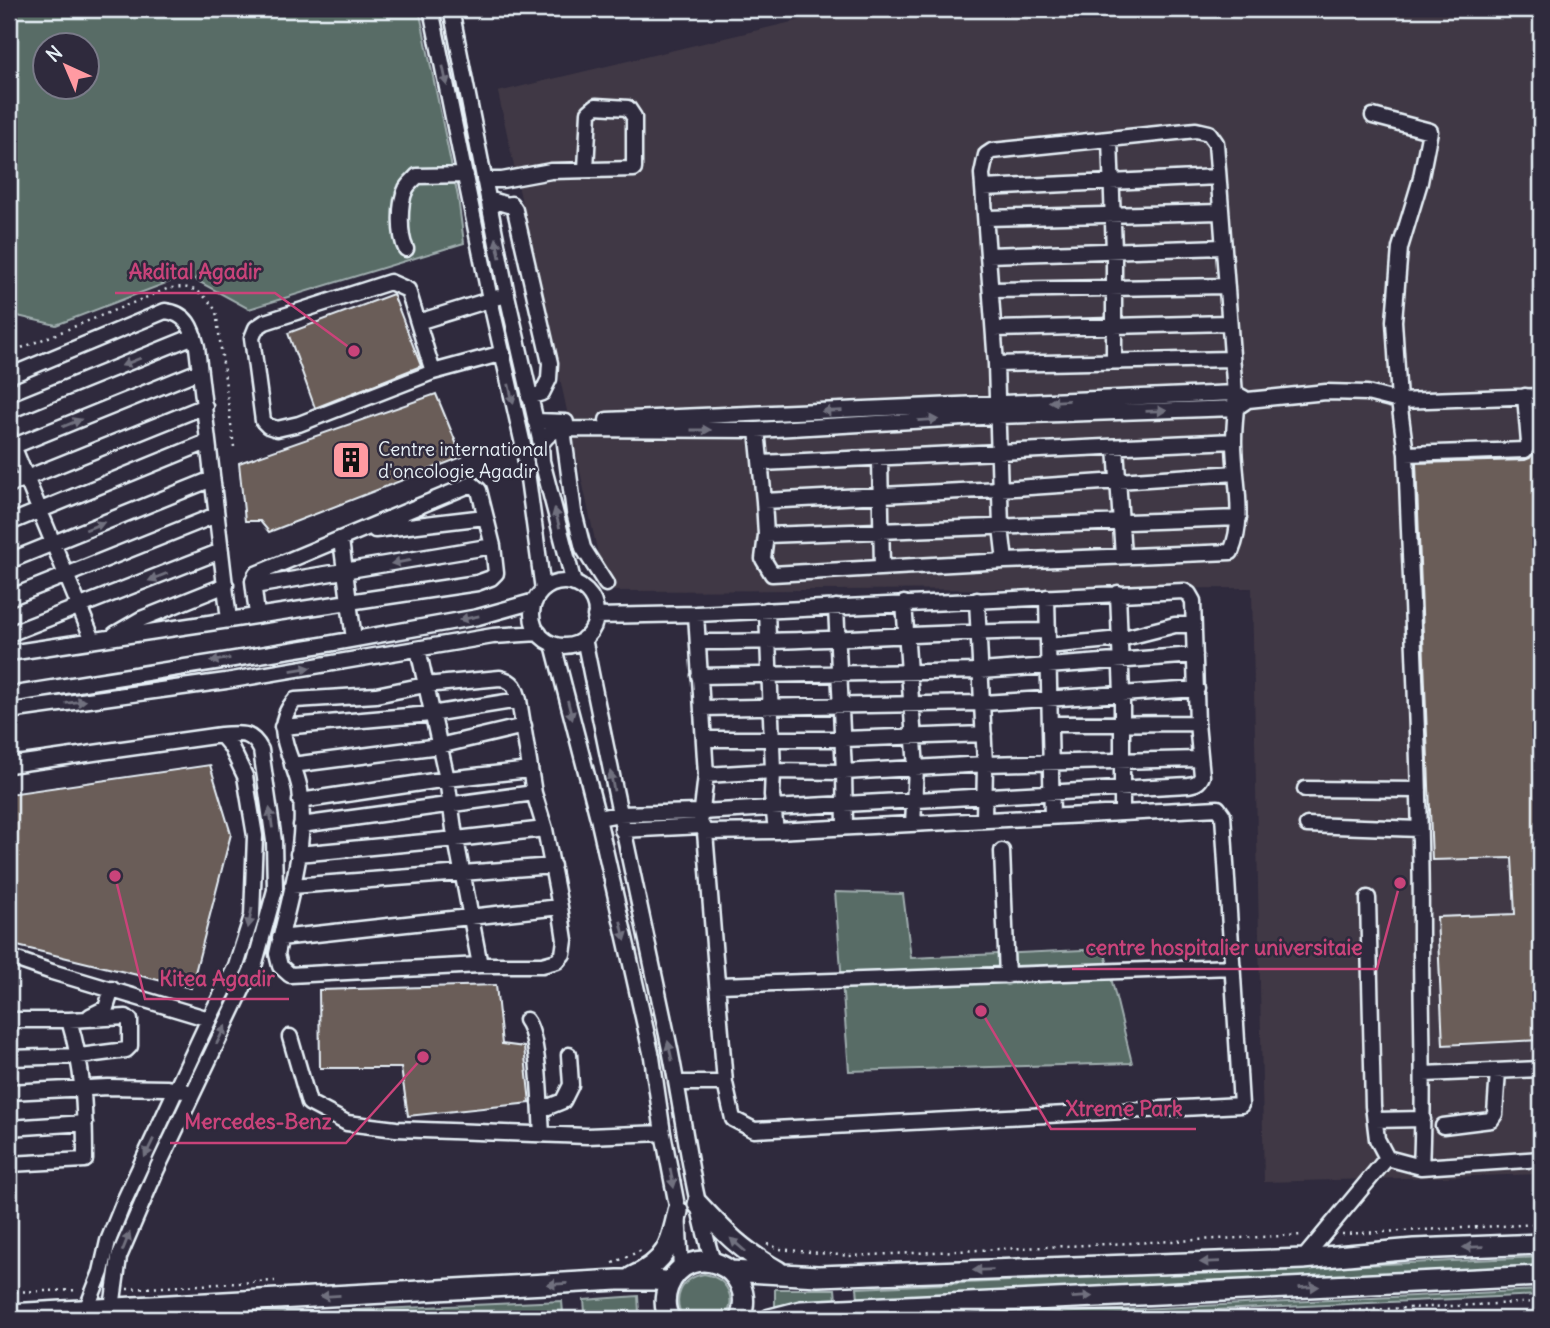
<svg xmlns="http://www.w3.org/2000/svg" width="1550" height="1328" viewBox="0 0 1550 1328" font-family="Delius,sans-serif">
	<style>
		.built { fill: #413945 }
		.green { fill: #586c66; stroke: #a0aeaf; stroke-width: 2; fill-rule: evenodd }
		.building { fill: #6a5d59; stroke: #e8f1f8; stroke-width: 2 }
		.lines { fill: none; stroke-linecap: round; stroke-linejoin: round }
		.minor-casing { stroke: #e8f1f8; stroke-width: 19 }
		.highway-casing { stroke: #e8f1f8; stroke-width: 24 }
		.path { stroke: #e8f1f8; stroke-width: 2.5; stroke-dasharray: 2 5; stroke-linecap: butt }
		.minor { stroke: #2f2a3d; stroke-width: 14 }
		.highway { stroke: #2f2a3d; stroke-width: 19 }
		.oneway { fill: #70707e }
		.labels { text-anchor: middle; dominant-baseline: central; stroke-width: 5; stroke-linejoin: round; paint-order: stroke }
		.poi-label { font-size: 19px; fill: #e8f1f8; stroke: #2f2a3d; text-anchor: start }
		.leader { fill: none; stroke: #ca437a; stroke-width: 2.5 }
		.callout-dot { fill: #ca437a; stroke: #2f2a3d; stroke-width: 2.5 }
		.callout-label { font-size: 21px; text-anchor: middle; font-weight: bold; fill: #ca437a; stroke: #2f2a3d; stroke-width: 5; stroke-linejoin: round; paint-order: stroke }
	</style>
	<rect width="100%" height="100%" fill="#2f2a3d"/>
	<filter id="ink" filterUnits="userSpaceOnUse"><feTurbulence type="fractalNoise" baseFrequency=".0143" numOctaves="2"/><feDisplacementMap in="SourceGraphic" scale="14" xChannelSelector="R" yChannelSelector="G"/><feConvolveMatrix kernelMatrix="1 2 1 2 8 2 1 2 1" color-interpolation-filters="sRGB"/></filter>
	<g filter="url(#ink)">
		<path class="built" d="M847 9H1541V1174L1264 1182 1252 588 606 591 498 92Z"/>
		<path class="green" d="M9 9H419L458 197 464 243 249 309 187 275 56 325 9 314ZM46 46H88V88H46Z
			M835 892 903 894 911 958 1104 949 1132 1063 849 1071Z
			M1541 1257V1269L858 1299 857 1288Z
			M704 1274C728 1278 738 1300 724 1319H684C671 1299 681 1278 704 1274Z
			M775 1289H835L836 1300 775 1306Z
			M1541 1290V1295L1023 1319H929Z
			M638 1296 639 1312H585L584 1300Z
			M562 1301 563 1313 422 1319H152Z"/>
		<path class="building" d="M393 294 421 366 315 408 288 333Z
			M436 394 462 457 269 532 260 521H245L239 463Z
			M1537 449H1541V1040L1443 1045 1437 917 1515 914 1512 858 1432 860 1416 463 1525 460 1530 458Z
			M210 765 231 834 191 988 9 944V794Z
			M496 985 502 1044 524 1047 530 1103 408 1116 401 1068H320L319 990Z"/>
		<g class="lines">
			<defs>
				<path id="minor" d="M431 9 490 299 524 449 543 590
					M451 9 507 295 541 444 542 461 574 584
					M1373 116 1430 131 1420 182 1400 248 1394 321 1399 401 1541 396
					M1110 139 1114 251V361
					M484 180H502L551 171 634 169V117L628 108 596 106 589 112 586 169
					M983 188 1218 177
					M488 199 508 205 511 204 515 210 550 363 549 379 542 393 529 397
					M986 218 1220 212
					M406 249C399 236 399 202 406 189 408 184 414 180 417 176L466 175
					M988 255 1223 247
					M390 282 408 290 433 372 299 424 277 429 268 426 263 421 252 338 256 328 265 322Z
					M991 290 1226 286
					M418 322 499 297
					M994 329 1228 323
					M996 364 1231 359
					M433 372 503 353
					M9 376 165 311C187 313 192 328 197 347L229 620 9 653
					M9 411 194 336
					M607 420 1235 393 1244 398
					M535 421 566 422
					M563 429 574 512 583 548 606 584
					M757 430 764 501 766 535 763 559 772 574 1005 561 1231 552C1246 517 1234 479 1234 442 1234 431 1235 419 1236 408L1216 143 1209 133 1196 130 992 151 986 155 982 174 996 364 1001 527 1005 561
					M9 436 93 640
					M541 444C547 436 552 430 563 429L757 430 998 416 1236 408 1248 400 1326 392 1367 393 1399 401 1406 454C1412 616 1421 777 1421 938 1421 1015 1425 1090 1421 1167L1541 1159
					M1116 447 1123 556
					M9 448 199 371
					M1406 454 1525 450 1529 443 1525 396
					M880 458 882 568
					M761 463 1234 441
					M9 485 205 406
					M764 501 1000 489 1236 473
					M9 523 207 442
					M375 530 485 517
					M766 535 1239 518
					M9 561 212 479
					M532 614a32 32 0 1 1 64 0a32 32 0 1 1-64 0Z
					M254 586 493 546
					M1118 593 1122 695V813
					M1047 597 1052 817
					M9 598 216 515
					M977 600 985 764 984 820
					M904 603 916 768 913 824
					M836 607 844 772 845 827
					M767 610 773 771 772 795 776 831
					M696 614 706 775 701 818
					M257 615 253 581 256 574 472 484 479 490 493 546 496 573 491 578 477 583 349 602 341 540
					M595 616 696 614 1184 591 1189 594 1193 601 1197 723 1202 776C1199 783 1195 784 1188 785L701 812 619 814 598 818
					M229 620 349 602 354 639
					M9 634 221 551
					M115 634 141 619 226 585
					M584 638C611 775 641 912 670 1049 684 1120 692 1193 713 1262
					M698 642C815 643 931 631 1048 631
					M553 644 598 818 652 1057 663 1133 678 1211 681 1269
					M1048 646 1120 639 1175 625H1192
					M418 649 447 779 454 829 480 965
					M699 676 981 671 1195 655
					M500 678C514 681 516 688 519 700L534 793 545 829 560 907 565 940 563 954 557 961 542 965H480L290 975 280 966 277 954C288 901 308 845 300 790 295 758 268 730 295 700L376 695 425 685Z
					M9 695 322 645 478 617 535 601
					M702 708 983 703 1197 689
					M9 711 226 681 493 636 539 633
					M1051 724 1197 723
					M282 727 431 714 519 700
					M704 739H843L984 734
					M9 765 221 735C240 734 251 730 261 750L274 841 275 890 255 963 156 1171 119 1257 112 1308
					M292 765 439 746 524 726
					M706 775 773 771 844 772 985 764 1200 759
					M1305 789 1419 790
					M300 801 447 779 530 770
					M301 825 534 793
					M1307 825 1419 829
					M622 830 702 826 705 832 776 831 1218 808 1223 815 1241 1105 754 1130 733 1119 725 1083
					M1002 851 1007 976
					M298 854 456 839 545 829
					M292 886 553 866
					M1368 898 1373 1106 1377 1139 1387 1158 1421 1167
					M280 938 560 907
					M9 957 52 972 209 1019
					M719 985 1233 967
					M90 1016 106 1008 112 989
					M9 1020H69L126 1017 130 1020V1046L126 1050 80 1056 9 1058
					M526 1020C540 1038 540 1109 542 1134
					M290 1037 309 1103 347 1123 396 1129 587 1136 663 1133
					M1424 1074 1541 1069
					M677 1083H725L705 832
					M9 1092 108 1087 166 1088 185 1091
					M540 1103 548 1107 563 1101 571 1085 569 1055
					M1375 1120 1423 1119
					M1443 1126 1491 1120 1495 1114 1498 1071
					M9 1128 85 1123
					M9 1164 85 1160C85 1109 84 1070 69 1020
					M1303 1259 1387 1158
					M86 1310 101 1272 108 1241 125 1199 209 1019 236 966 252 916 255 836 245 776 231 747 221 735"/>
				<path id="highway" d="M698 1204C727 1235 741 1250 778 1271
					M730 1271 818 1276 1303 1259 1414 1249 1541 1244
					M632 1277C666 1262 671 1245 678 1211
					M9 1314 618 1280H656L670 1282
					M670 1319C664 1309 664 1298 668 1287 688 1237 760 1266 740 1319
					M770 1319 801 1311 1541 1276"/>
			</defs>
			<use href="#minor" class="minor-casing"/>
			<use href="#highway" class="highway-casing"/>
			<path class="path" d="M9 353 167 289C190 283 204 292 216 311L234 447
				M1342 1234 1541 1224
				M767 1244 780 1249 849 1256 1304 1235
				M613 1263 642 1250
				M127 1289 275 1281
				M9 1292 79 1290
				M1164 1319 1541 1302"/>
			<use href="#minor" class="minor"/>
			<use href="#highway" class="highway"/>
		</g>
		<defs><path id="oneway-solid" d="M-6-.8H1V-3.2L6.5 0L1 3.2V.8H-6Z" transform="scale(1.75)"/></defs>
		<g class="oneway">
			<use href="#oneway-solid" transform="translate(445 76) rotate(78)"/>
			<use href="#oneway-solid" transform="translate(498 248) rotate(-101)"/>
			<use href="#oneway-solid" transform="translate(131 362) rotate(158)"/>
			<use href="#oneway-solid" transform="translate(511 394) rotate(77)"/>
			<use href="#oneway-solid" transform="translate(1059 401) rotate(177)"/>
			<use href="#oneway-solid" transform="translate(832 411) rotate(178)"/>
			<use href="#oneway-solid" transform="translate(1156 411) rotate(-2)"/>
			<use href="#oneway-solid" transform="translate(928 420) rotate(-3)"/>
			<use href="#oneway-solid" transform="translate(72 423) rotate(-22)"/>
			<use href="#oneway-solid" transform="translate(701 430)"/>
			<use href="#oneway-solid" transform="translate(557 518) rotate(-105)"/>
			<use href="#oneway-solid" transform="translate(95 526) rotate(-22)"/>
			<use href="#oneway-solid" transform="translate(401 562) rotate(170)"/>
			<use href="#oneway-solid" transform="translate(158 577) rotate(158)"/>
			<use href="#oneway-solid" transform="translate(469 618) rotate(169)"/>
			<use href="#oneway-solid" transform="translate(220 660) rotate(171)"/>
			<use href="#oneway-solid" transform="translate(301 669) rotate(-9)"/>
			<use href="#oneway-solid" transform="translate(76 702) rotate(-8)"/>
			<use href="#oneway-solid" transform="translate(570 710) rotate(76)"/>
			<use href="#oneway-solid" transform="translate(612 781) rotate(-101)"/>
			<use href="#oneway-solid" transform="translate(271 818) rotate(-98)"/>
			<use href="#oneway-solid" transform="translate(250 918) rotate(101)"/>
			<use href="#oneway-solid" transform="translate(623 931) rotate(77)"/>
			<use href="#oneway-solid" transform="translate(221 1035) rotate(-64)"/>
			<use href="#oneway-solid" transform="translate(670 1051) rotate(-102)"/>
			<use href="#oneway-solid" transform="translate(149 1148) rotate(116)"/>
			<use href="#oneway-solid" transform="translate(672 1178) rotate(79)"/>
			<use href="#oneway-solid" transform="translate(126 1242) rotate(-68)"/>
			<use href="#oneway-solid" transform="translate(738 1245) rotate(-139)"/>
			<use href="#oneway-solid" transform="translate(1473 1247) rotate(178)"/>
			<use href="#oneway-solid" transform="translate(1210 1262) rotate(178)"/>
			<use href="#oneway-solid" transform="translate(983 1270) rotate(178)"/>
			<use href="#oneway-solid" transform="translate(557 1284) rotate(177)"/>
			<use href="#oneway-solid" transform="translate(1309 1287) rotate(-3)"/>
			<use href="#oneway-solid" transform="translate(330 1296) rotate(177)"/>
			<use href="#oneway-solid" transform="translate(1082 1297) rotate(-3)"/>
		</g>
	</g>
	<defs>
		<symbol id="building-square" viewBox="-11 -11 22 22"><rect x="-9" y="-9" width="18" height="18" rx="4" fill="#ff9aa2" stroke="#2f2a3d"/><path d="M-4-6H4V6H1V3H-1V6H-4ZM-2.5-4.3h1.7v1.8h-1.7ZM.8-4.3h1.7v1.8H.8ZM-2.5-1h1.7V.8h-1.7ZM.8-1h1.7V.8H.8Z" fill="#111"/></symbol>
	</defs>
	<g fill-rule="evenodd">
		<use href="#building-square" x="329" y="438" width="44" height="44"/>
	</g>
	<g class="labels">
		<g class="poi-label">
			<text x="378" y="449">Centre international<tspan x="378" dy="22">d'oncologie Agadir</tspan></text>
		</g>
	</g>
	<path class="leader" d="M354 351L275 293H115M1400 883L1377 969H1072M115 876L145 999H289M981 1011L1051 1129H1196M423 1057L346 1143H170"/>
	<g class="callout-dot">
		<circle cx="354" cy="351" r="7"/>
		<circle cx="1400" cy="883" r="7"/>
		<circle cx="115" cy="876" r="7"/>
		<circle cx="981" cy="1011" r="7"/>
		<circle cx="423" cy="1057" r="7"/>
	</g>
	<g class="callout-label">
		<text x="195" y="279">Akdital Agadir</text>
		<text x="1224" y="955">centre hospitalier universitaie</text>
		<text x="217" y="986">Kitea Agadir</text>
		<text x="1124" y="1116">Xtreme Park</text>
		<text x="258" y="1129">Mercedes-Benz</text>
	</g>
	<rect width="1550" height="1328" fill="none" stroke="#2f2a3d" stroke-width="35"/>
	<rect x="18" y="18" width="1515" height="1293" fill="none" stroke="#e8f1f8" stroke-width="2.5" filter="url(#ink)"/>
	<g transform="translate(66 66) rotate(316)"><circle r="33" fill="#2f2a3d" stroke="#797a88" stroke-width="2"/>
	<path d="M0-5L12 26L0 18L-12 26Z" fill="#ff9aa2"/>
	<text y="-10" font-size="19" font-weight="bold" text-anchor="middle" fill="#e8f1f8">N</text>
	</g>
</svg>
